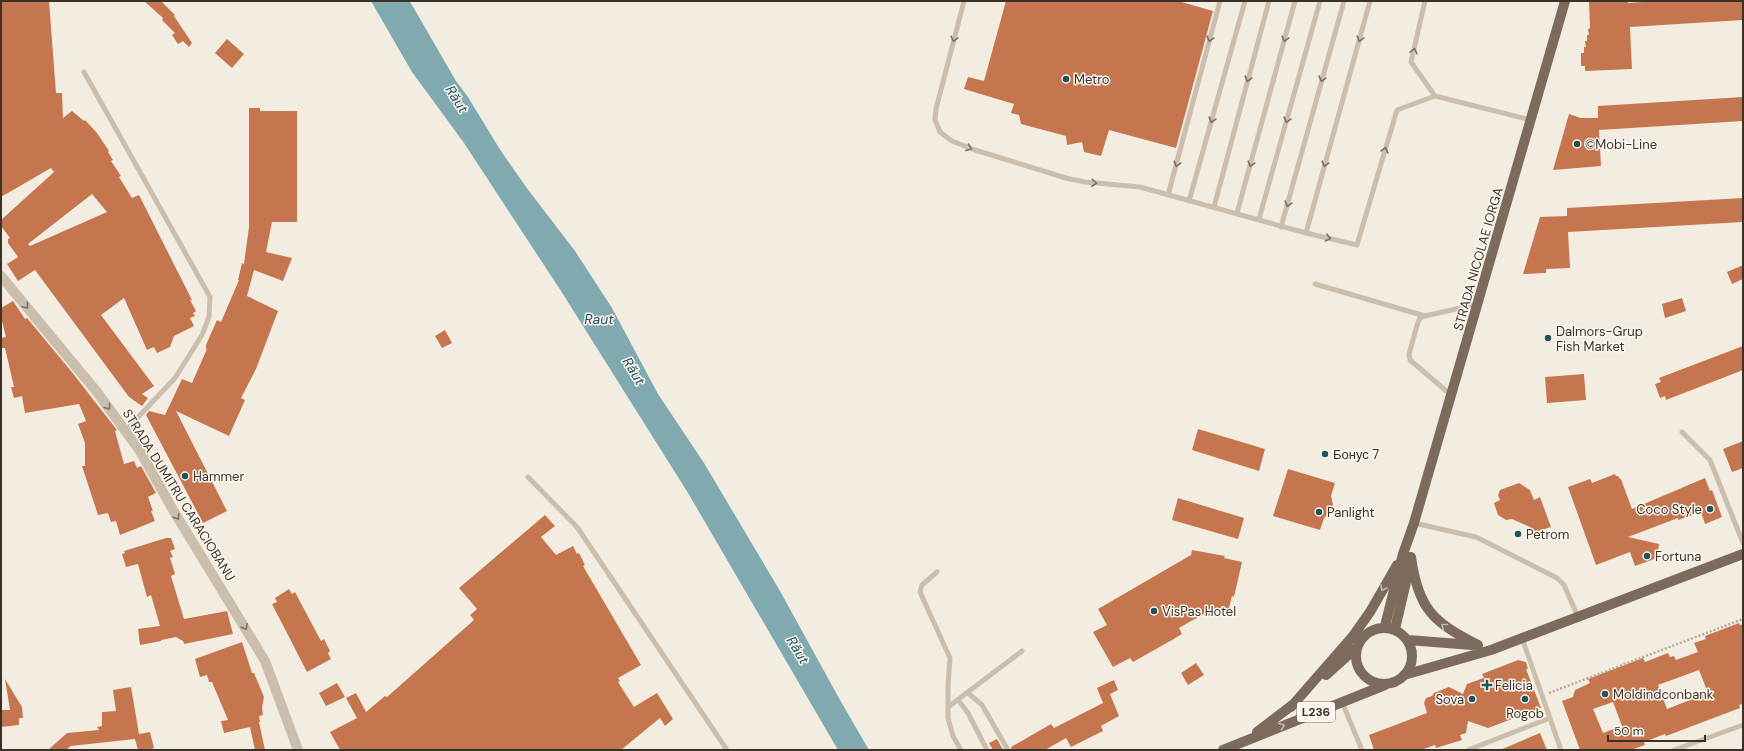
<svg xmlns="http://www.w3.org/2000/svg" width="1744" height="751" viewBox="0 0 1744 751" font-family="'DM Sans',sans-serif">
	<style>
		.water { fill: #80aab0 }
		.building { fill: #c5764e; fill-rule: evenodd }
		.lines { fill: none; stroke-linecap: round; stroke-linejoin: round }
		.path { stroke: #b8a897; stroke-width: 2.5; stroke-dasharray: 2 2; stroke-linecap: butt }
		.lane { stroke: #ccbead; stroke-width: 5 }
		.street { stroke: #ccbead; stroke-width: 10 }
		.primary { stroke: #7c6a5d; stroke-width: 10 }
		.oneway { stroke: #7c7066 }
		.oneway2 { stroke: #c2b7ad }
		.poi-dot { fill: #21535c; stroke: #fbf6ee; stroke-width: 1.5 }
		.labels { text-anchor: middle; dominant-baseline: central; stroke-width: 3; stroke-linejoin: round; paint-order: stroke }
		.shield { fill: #fbf6ee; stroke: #746c66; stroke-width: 1 }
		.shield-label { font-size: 12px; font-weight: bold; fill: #3a312b }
		.poi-label { font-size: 13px; fill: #3a312b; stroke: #fbf6ee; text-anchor: start }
		.street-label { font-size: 13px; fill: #3a312b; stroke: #fbf6ee }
		.water-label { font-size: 14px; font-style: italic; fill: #21535c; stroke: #fbf6ee }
	</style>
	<rect width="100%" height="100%" fill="#f3ede1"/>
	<path class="water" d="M371 1H409L412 5 456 81 468 97 499 148 526 187 575 251 612 308 658 394 704 463 780 591 840 700 869 750H838L688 493 561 291 464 143 412 72Z"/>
	<path class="building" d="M1 1H49L56 93H62L63 118 72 111 84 121 85 120 97 133 109 151 108 152 113 160 111 161 121 176 119 177 132 198 139 195 192 300H190L196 311 193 313 195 316 190 318 194 326 174 336 170 347 157 353 154 347 147 350 124 298 101 315 154 386 142 394 148 398 142 406 129 397 35 270 18 281 7 264 18 257 8 243V239L10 238 1 226V220L54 172 51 168 1 197ZM92 194 107 212 30 246 28 244Z
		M144 1H161L175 15 174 16 192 43 189 47 183 41 178 44 172 35 175 33 162 20 163 18Z
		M1006 1H1178L1213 11 1176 148 1109 130 1101 156 1084 152 1082 142 1067 145 1066 136 1021 124 1019 115 1011 113 1014 104 964 89 968 77 984 81Z
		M1589 1H1628V3L1657 1H1743V20L1630 27 1632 69 1585 71V66H1581V53H1584V47H1586L1585 41H1587V35H1589L1588 29 1590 28Z
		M227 39 244 54 232 68 215 53Z
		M1743 97V121L1599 130 1601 166 1553 170 1569 114 1581 118H1598V106Z
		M249 108H260V111H297V222H272L266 252 292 258 283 281 254 270 247 296 278 311 256 369 241 398 245 400 229 436 176 411 227 511 203 523 146 415 149 411 165 415 182 379 192 383 207 349H206V345L217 320 221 322 239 280H238L242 263 244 264 249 227Z
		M1743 198V222L1568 232 1570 268 1546 269V273L1523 274 1540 217 1567 216V208Z
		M1743 265V279L1732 284 1727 272Z
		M1682 298 1686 311 1665 318 1662 304Z
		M13 301 25 319 27 318 71 371 117 430 115 431 124 464 134 461 137 468 141 466 156 493 148 497 153 511H151L155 521 120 535 116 521 111 522 108 513 98 515 82 466H85V443L78 424 86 421 79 404 25 413 22 396 14 398 11 387H14L5 348H1V338L6 337 1 317V308Z
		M445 330 452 343 442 348 435 336Z
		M1743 346V370L1666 400 1665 396 1660 398 1655 384 1661 382 1659 378Z
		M1584 374 1586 400 1547 403 1545 377Z
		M1198 429 1265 449 1259 471 1192 450Z
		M1743 441V468L1732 472 1723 449Z
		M1288 469 1335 483 1331 496 1333 505 1331 511 1324 518 1320 530 1273 516Z
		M1615 474 1616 476H1618L1620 479H1621L1632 509 1705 478 1710 491 1712 490 1722 517 1705 524 1701 512 1678 520V518L1628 537 1659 544 1658 552 1660 557 1635 566 1630 552 1596 565 1568 487 1590 479 1592 483Z
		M1519 483 1530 490 1534 500 1540 497 1551 527 1532 533 1530 527 1512 519 1506 520 1498 515 1494 503 1500 500 1498 495 1500 490Z
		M1178 498 1244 518 1238 539 1172 520Z
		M545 515 555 526 541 537 556 555 573 546 577 554 579 553 585 565 583 566 641 665 618 678 620 681 618 682 634 707 657 693 673 719 665 726 660 718 621 750H340L330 732 357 718 346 698 356 693 366 712 385 696 387 697 474 620 470 615 477 609 459 588Z
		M166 538H171L175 549 170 551 173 557 170 558 175 574 171 576 184 619 227 611 233 634 184 644 183 641 176 637 161 640V641L140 645 138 629 160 626 151 595 147 597 138 564 126 567 122 554 125 553 124 551Z
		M1192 550 1225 556 1224 558 1242 562 1234 597 1232 596 1228 612 1219 610 1209 616 1207 612 1179 628 1182 634 1172 640 1133 662 1130 658 1113 667 1093 632 1107 625 1098 609 1191 555Z
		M289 589 292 594 295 592 321 641 324 639 330 651 328 653 331 659 307 672 272 604 277 602 275 598Z
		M1739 623 1740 625 1743 624V704L1739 705 1740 708 1666 736 1665 734 1644 742 1645 745 1631 750H1580L1562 701 1573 697 1575 690 1590 683 1588 679 1643 658 1645 662 1668 653 1670 657 1674 656 1676 660 1698 652 1694 643 1706 639 1705 636ZM1699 670 1708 693 1667 709 1658 685ZM1613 702 1622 726 1603 733 1593 709Z
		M242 642 252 673H254L264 697 262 708 263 715 259 716 260 722H259L265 750H255L250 727 224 733 221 721 228 720 212 682H209L207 675 200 677 195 659Z
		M1518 660 1526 662 1528 669H1526L1541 708 1488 728 1468 721 1466 733 1460 735 1462 740 1436 748 1435 745 1421 750H1374L1369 735 1427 713 1424 703 1426 698 1432 696 1434 693 1449 687 1463 694 1467 684 1484 678 1482 674Z
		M1196 663 1204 675 1188 685 1181 673Z
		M5 679 22 707 23 718H19V725L1 727V710H10Z
		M1114 680 1118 690 1110 694 1119 716 1101 726 1103 731 1071 747 1066 738 1045 750H1012L1011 747 1051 724 1054 728 1103 703 1097 688Z
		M337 683 345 697 326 706 319 693Z
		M131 687 139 734 150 732 154 748 151 749V750H138L135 739 71 746 66 750H48L67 733 99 730 97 727 102 726V712L116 711 113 690Z
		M1540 733 1547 750H1500Z
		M997 739 1003 750H993L989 743Z"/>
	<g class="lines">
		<path class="path" d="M1549 693 1743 619"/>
		<path class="lane" d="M964 1 936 109 935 120 940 132 952 141 975 150 1066 178 1085 182 1140 187 1306 233 1357 245 1397 110 1435 96 1531 120
			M1425 1 1411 62 1435 96
			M84 72 210 297 209 317 202 335 175 378 126 430
			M1168 195 1220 1
			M1189 201 1245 1
			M1214 207 1269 1
			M1237 213 1295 1
			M1259 219 1320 1
			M1281 227 1344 1
			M1306 233 1370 1
			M1315 284 1425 316
			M1451 395 1410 360 1409 354 1418 322 1420 318 1425 316 1478 304
			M1682 432 1710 460 1743 543
			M528 477 577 527 727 750
			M1414 523 1476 537 1557 578 1564 585 1578 617
			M937 572 922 585 920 592 950 658 948 686V718L953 736 961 750
			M1522 638 1561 750
			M968 693 982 705 1008 750
			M958 700 968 713 987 750
			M1342 702 1362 750
			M948 707 1022 651
			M1468 750 1550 718
			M1674 750 1743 725"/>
		<path class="street" d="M1 276 97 392 140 451 173 510 265 661 298 750"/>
		<path class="primary" d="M1411 557C1418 609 1433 622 1478 645
			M1385 626 1403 554 1414 523 1565 1
			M1356 656a28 28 0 1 1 56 0a28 28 0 1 1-56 0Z
			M1395 629 1410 565
			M1408 640 1472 645
			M1326 675 1356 648
			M1404 675 1491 650 1743 554
			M1291 707 1353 636 1370 612 1397 565
			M1257 732 1295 703
			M1223 750 1385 685"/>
	</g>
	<defs><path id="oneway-chevron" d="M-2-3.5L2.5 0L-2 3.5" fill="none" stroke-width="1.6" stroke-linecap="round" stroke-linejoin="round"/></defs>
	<g class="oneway">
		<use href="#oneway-chevron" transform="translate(954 39) rotate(104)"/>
		<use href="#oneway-chevron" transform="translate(1210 39) rotate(105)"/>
		<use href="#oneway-chevron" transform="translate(1285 39) rotate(105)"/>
		<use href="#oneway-chevron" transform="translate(1360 39) rotate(105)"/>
		<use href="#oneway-chevron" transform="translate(1414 51) rotate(-77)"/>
		<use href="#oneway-chevron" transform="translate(1248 79) rotate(105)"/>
		<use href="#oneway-chevron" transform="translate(1322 79) rotate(106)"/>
		<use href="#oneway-chevron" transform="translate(1212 120) rotate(106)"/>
		<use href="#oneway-chevron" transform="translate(1287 120) rotate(106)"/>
		<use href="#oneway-chevron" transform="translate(969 148) rotate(21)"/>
		<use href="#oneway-chevron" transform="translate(1385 150) rotate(-74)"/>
		<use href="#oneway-chevron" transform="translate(1177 164) rotate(105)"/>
		<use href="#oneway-chevron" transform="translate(1251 164) rotate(105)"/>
		<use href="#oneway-chevron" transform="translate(1325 164) rotate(105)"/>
		<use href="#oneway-chevron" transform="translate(1094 183) rotate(5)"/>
		<use href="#oneway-chevron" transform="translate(1288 204) rotate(106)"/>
		<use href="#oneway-chevron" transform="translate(1328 238) rotate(13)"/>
		<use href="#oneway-chevron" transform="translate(26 306) rotate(50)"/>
		<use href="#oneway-chevron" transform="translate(108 407) rotate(52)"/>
		<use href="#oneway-chevron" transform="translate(177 517) rotate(58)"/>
		<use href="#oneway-chevron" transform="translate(245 627) rotate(60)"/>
	</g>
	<g class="oneway2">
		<use href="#oneway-chevron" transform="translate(1383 588) rotate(120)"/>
		<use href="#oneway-chevron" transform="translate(1444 626) rotate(-142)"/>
		<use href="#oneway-chevron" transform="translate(1282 726) rotate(-21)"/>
	</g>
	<g class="poi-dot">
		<circle cx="1066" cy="79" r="4"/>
		<circle cx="1577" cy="144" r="4"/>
		<circle cx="1548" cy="338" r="4"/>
		<circle cx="1325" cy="454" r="4"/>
		<circle cx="185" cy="476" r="4"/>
		<circle cx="1710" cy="509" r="4"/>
		<circle cx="1319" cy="512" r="4"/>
		<circle cx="1518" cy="534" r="4"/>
		<circle cx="1647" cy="556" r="4"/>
		<circle cx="1154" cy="611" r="4"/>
		<path d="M1485 679h4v4h4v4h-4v4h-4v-4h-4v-4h4z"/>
		<circle cx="1605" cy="694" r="4"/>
		<circle cx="1472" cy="699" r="4"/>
		<circle cx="1525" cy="699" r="4"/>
	</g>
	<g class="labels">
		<rect class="shield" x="1297" y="702" width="38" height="20" rx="3"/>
		<g class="shield-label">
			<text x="1316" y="712">L236</text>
		</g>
		<g class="poi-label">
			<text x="1074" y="79">Metro</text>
			<text x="1585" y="144">©Mobi-Line</text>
			<text x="1556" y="331">Dalmors-Grup<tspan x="1556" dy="15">Fish Market</tspan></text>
			<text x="1333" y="454">Бонус 7</text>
			<text x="193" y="476">Hammer</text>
			<text x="1702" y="509" text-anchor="end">Coco Style</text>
			<text x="1327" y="512">Panlight</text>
			<text x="1526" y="534">Petrom</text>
			<text x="1655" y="556">Fortuna</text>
			<text x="1162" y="611">VisPas Hotel</text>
			<text x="1495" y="685">Felicia</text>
			<text x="1613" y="694">Moldindconbank</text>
			<text x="1464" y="699" text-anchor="end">Sova</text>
			<text x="1525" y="713" text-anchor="middle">Rogob</text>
		</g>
		<g class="street-label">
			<text transform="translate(1478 259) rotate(-74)">STRADA NICOLAE IORGA</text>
			<text transform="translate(179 495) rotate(58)">STRADA DUMITRU CARACIOBANU</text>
		</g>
		<g class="water-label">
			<text transform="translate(457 99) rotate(58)">Răut</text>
			<text x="599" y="319">Raut</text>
			<text transform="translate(634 371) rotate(59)">Răut</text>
			<text transform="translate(798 650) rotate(59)">Răut</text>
		</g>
	</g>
	<rect width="1744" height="751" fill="none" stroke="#3a312b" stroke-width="4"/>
	<path d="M1608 735v6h97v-6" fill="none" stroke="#3a312b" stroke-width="2"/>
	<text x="1614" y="735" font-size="12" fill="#3a312b" stroke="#fbf6ee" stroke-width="3" paint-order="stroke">50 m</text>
</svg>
